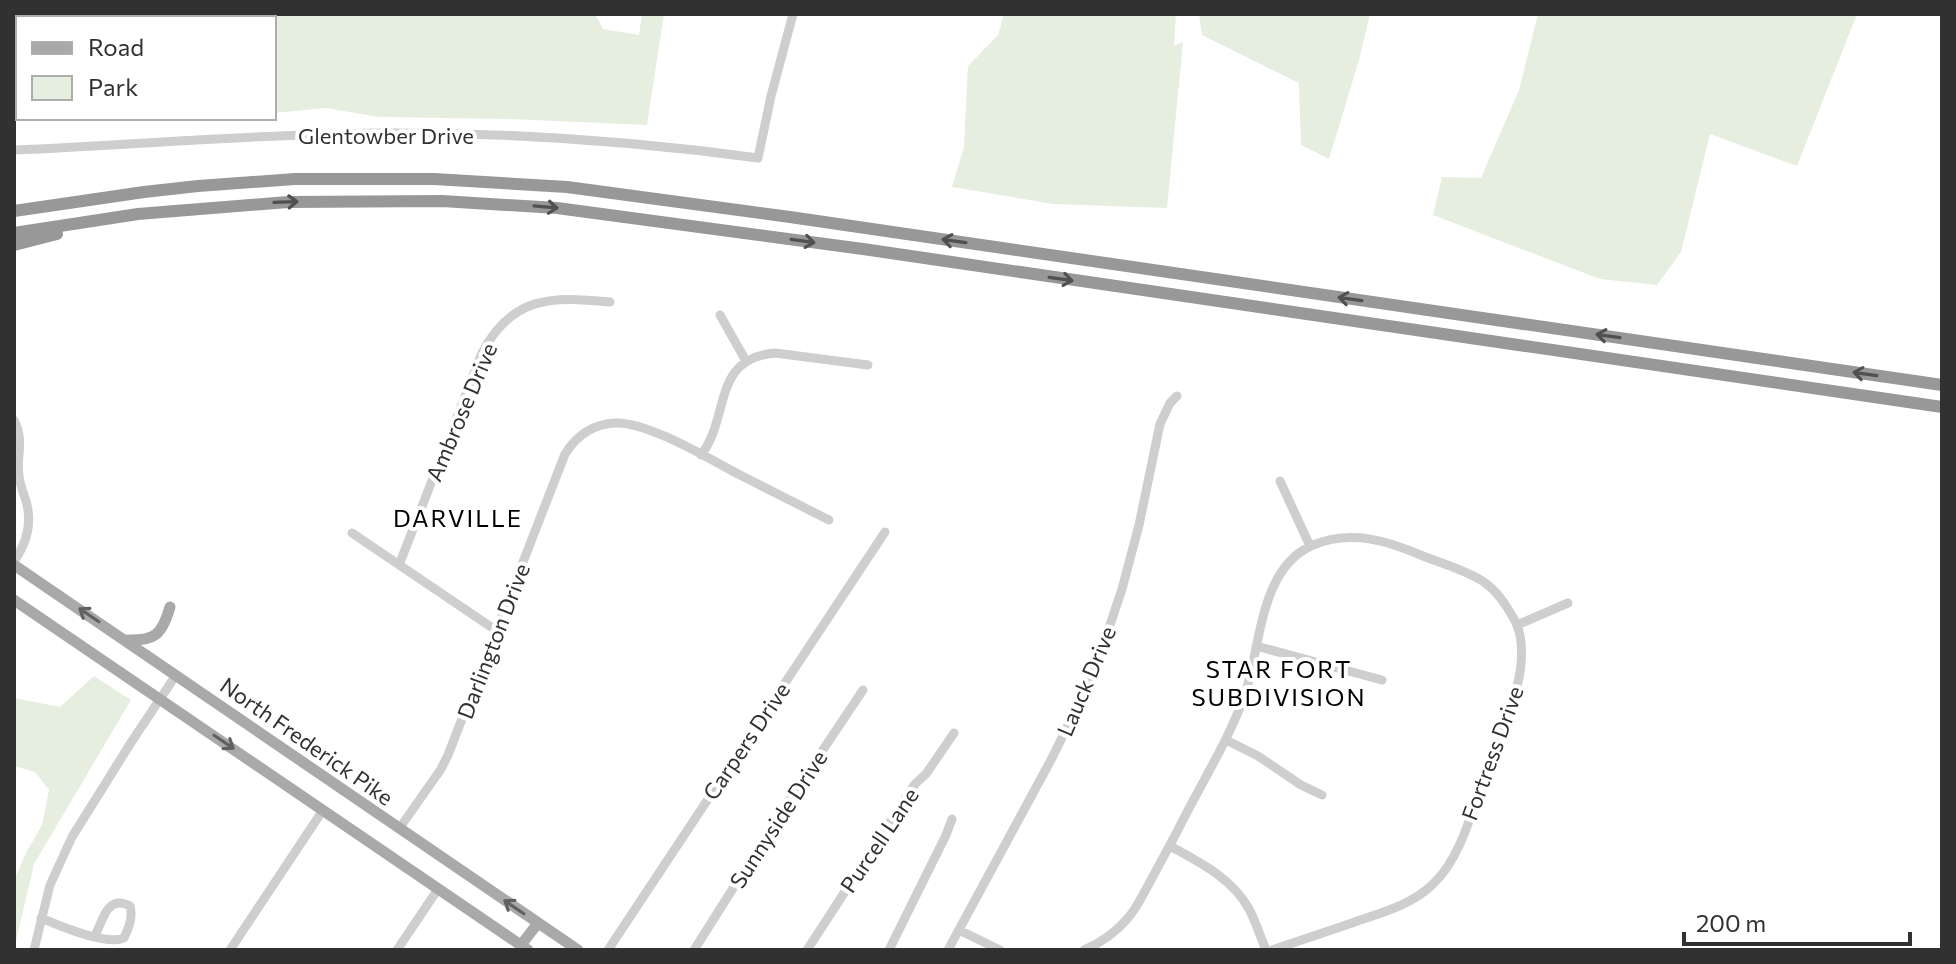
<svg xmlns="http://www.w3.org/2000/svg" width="1956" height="964" viewBox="0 0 1956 964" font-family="Commissioner,sans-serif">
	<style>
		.green { fill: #e5eedf }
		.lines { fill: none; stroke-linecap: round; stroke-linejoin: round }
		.minor { stroke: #cecece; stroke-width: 9 }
		.major { stroke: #a9a9a9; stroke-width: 11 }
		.highway { stroke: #989898; stroke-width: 12 }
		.oneway { stroke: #505050 }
		.oneway2 { stroke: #616161 }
		.labels { text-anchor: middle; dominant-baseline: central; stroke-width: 8; stroke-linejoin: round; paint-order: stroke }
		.street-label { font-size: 22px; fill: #313131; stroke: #fff }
		.neighbourhood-label { font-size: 24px; letter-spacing: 2px; fill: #000; stroke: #fff }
	</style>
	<rect width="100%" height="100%" fill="#fff"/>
	<path class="green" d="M241 14H464L482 16 483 14H595L603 29 639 35 642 14H664L647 125 510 119 379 117 326 108 274 113V18H240Z
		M1004 14H1176L1174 46 1183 42 1167 208 1053 204 952 187 964 147 968 66 998 35Z
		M1199 14H1370L1359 60 1329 159 1301 145 1299 83 1202 35Z
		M1538 14H1857L1797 166 1710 134 1681 252 1657 285 1600 279 1433 215 1442 177 1481 178 1519 90Z
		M94 676 131 700 34 864 14 950V895L16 876 27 851 42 825 49 790 35 772 14 766V698L60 707Z"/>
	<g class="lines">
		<path class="minor" d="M14 150C135 145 256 134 377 133 504 132 633 141 758 158L771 96 793 14
			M720 315 746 361
			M14 420C25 443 16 453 19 476 20 485 23 492 26 501 32 522 27 543 14 561
			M701 455C731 416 711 359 775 353L868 365
			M1280 481 1310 546
			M352 533 497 631
			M399 565 482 353C512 296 551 296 610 302
			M1517 625 1568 603
			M1256 646 1382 680
			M1226 740 1258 756 1301 785 1322 795
			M399 829 441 769 448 755 565 454C577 435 593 424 615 423 647 421 711 460 740 475 770 490 799 505 829 520
			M1170 846C1199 862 1232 878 1249 909 1256 922 1260 936 1266 950
			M41 918C60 926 106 946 124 938 129 927 133 918 130 906 107 894 103 920 95 936
			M959 930 1000 950
			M34 950 50 885 72 837 132 741 176 675
			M230 950 323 810
			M397 950 438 889
			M608 950 885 532
			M694 950 784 808 863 690
			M807 950 915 784 926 774 954 733
			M889 950 946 835 952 819
			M948 950 1052 758 1095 670 1122 589 1139 525 1160 424 1170 403 1177 396
			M1084 950C1101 943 1116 932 1128 918 1137 908 1143 894 1150 882 1161 861 1173 840 1184 818 1205 777 1230 737 1245 694 1261 647 1259 568 1313 545 1351 529 1388 541 1423 556 1443 564 1466 570 1484 582 1494 589 1502 599 1508 609 1511 614 1515 620 1517 625 1534 670 1500 733 1485 775 1472 810 1461 858 1433 884 1412 905 1380 913 1352 923 1326 932 1299 941 1272 950"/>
		<path class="major" d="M14 565 578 950
			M14 600 528 950
			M126 640C155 641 162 635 170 607
			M521 945 538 923"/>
		<path class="highway" d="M14 211 144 192 198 186 295 179H434L567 187 790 217 1942 385
			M14 233 138 214 288 202 442 201 557 208 863 249 1942 407
			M14 245 57 234"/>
	</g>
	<defs><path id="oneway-shaft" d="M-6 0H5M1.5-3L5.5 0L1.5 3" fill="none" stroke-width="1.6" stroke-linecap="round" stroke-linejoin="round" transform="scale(2)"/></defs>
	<g class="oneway">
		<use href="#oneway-shaft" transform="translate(286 202) rotate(-2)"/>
		<use href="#oneway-shaft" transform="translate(546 207) rotate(5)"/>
		<use href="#oneway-shaft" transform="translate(803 241) rotate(8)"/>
		<use href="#oneway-shaft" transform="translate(954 241) rotate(-172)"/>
		<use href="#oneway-shaft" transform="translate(1061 279) rotate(8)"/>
		<use href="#oneway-shaft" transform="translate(1350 299) rotate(-172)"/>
		<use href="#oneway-shaft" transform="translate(1608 336) rotate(-172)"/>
		<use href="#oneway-shaft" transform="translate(1865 374) rotate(-172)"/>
	</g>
	<g class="oneway2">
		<use href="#oneway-shaft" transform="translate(89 615) rotate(-146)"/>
		<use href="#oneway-shaft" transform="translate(224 742) rotate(34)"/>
		<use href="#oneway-shaft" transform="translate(514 907) rotate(-146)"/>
	</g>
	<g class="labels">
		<g class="street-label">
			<text x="386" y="135">Glentowber Drive</text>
			<text transform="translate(461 412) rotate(-67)">Ambrose Drive</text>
			<text transform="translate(493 641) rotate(-69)">Darlington Drive</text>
			<text transform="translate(1086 681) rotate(-67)">Lauck Drive</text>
			<text transform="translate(307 741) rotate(35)">North Frederick Pike</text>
			<text transform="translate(746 741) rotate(-56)">Carpers Drive</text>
			<text transform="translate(1492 753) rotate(-70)">Fortress Drive</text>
			<text transform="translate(778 819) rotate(-57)">Sunnyside Drive</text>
			<text transform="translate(879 840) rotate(-56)">Purcell Lane</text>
		</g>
		<g class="neighbourhood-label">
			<text x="458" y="517">DARVILLE</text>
			<text x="1279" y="668">STAR FORT<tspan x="1279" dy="28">SUBDIVISION</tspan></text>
		</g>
	</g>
	<rect width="1956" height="964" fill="none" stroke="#313131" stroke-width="32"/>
	<rect x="16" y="16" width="260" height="104" fill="#ffffff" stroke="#adadad" stroke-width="2"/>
	<rect x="32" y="42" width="40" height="12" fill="#a9a9a9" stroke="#adadad" stroke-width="2"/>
	<text x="88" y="56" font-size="24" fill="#313131">Road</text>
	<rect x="32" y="76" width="40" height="24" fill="#e5eedf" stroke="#adadad" stroke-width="2"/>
	<text x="88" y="96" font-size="24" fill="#313131">Park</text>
	<path d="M1684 932v12h226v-12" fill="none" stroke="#313131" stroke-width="4"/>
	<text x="1696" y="932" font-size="24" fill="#313131" stroke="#ffffff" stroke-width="6" paint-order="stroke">200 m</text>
</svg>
